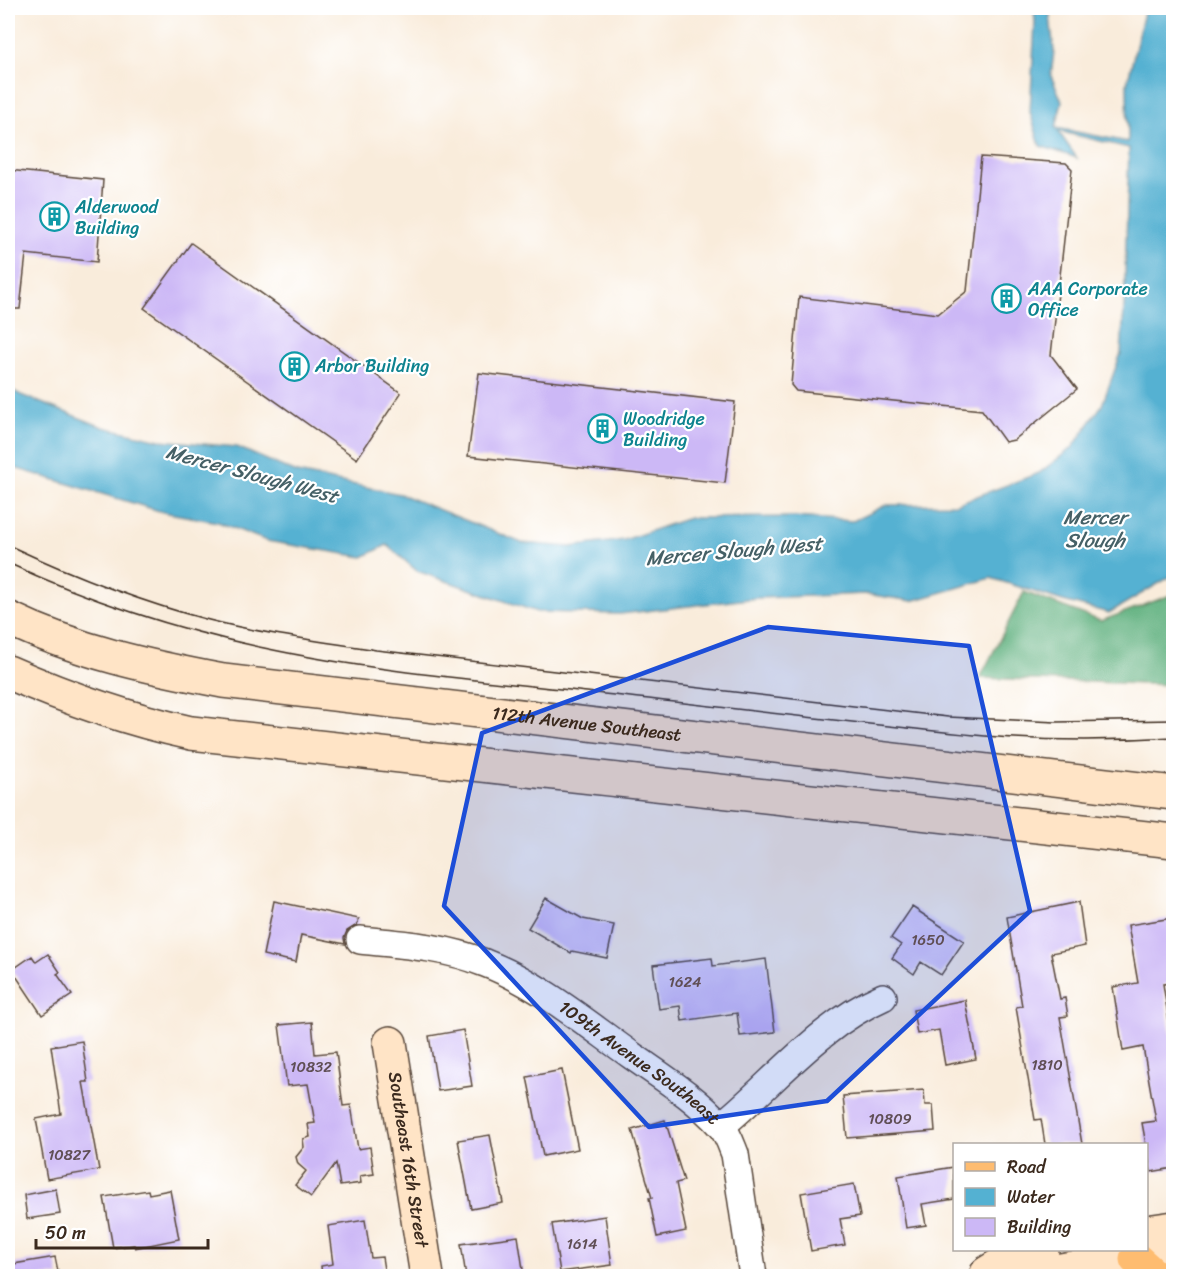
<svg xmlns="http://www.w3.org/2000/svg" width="1181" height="1284" viewBox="0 0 1181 1284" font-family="Sriracha,sans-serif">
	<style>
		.forest { fill: #5fb07e; stroke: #4d6d4e; stroke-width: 1.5 }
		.water { fill: #54b1d2; stroke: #486e78; stroke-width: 1.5 }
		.building { fill: #ccb8f6 }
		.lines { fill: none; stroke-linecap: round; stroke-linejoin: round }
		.street-casing { stroke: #58473a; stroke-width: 30 }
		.secondary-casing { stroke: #58473a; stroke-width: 36 }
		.primary-casing { stroke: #58473a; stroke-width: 36 }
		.street { stroke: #fff; stroke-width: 27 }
		.secondary { stroke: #ffe4c6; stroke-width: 33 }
		.primary { stroke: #febc70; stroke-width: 33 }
		.tram { stroke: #3b2a1e; stroke-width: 1.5 }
		.marked { fill: #1d4ed8; fill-opacity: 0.2; stroke: #1d4ed8; stroke-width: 4.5; stroke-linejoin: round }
		.labels { text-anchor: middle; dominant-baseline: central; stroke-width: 4.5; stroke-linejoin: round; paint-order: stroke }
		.number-label { font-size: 15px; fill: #5f4e54 }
		.culture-label { font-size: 18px; fill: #0d838f; stroke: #fff; text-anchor: start }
		.street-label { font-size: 18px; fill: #3b2a1e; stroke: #fff }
		.water-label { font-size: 20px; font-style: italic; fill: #456066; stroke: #fff }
	</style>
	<rect width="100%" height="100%" fill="#fff"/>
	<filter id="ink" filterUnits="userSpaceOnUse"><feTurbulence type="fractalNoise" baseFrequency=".0167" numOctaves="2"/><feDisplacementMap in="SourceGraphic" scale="12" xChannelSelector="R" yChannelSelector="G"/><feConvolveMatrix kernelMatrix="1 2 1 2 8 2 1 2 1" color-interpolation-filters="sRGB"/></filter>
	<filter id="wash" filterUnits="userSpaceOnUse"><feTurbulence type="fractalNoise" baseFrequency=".008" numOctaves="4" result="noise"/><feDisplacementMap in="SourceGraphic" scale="24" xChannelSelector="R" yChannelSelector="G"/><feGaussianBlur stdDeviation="1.35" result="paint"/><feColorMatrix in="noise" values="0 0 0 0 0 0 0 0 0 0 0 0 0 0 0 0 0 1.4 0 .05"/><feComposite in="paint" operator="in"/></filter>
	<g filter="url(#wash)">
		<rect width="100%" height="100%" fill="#f9ecdb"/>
		<path class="forest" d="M1024 592 1101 621 1173 594V685L980 678Z"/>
		<path class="water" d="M1034 8H1049L1054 51 1051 76 1062 101 1056 128 1128 142 1127 84 1145 8H1173V575L1109 613 1063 601 991 578 912 601 866 594 757 598 620 614 537 612 417 571 387 545 363 557 267 541 218 522 163 512 8 466V388L21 395 103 427 160 440 237 447 297 473 400 494 522 543 570 547 624 540 689 518 794 517 853 521 886 505 956 504 1039 473 1073 447 1102 405 1121 353 1124 308 1129 148 1058 131 1077 158 1040 146 1030 112 1035 23Z"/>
		<g id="blocks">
			<path class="building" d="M981 157 1066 163 1072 169 1051 355 1077 389 1014 440 1005 442 982 410 796 391 791 385 799 297 938 314 967 291Z
				M8 170 103 180 97 262 26 254 20 309H8Z
				M191 243 401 393 357 459 144 308Z
				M479 373 735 402 725 483 468 456Z
				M546 898 583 919 614 925 607 958 572 951 571 953 528 928Z
				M274 901 359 919 357 925 347 931 344 938 345 944 301 935 296 962 263 955Z
				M1079 902 1085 946 1051 953 1060 999 1065 998 1068 1016 1060 1017 1082 1144H1045L1041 1119 1035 1120 1016 1007 1022 1006 1007 917Z
				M912 907 964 941 941 975 921 962 914 974 892 958 901 945 891 938Z
				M1173 918V983L1163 984 1173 1047V1168L1151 1172 1142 1123 1156 1121 1143 1047 1123 1051 1113 987 1138 983 1128 925Z
				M48 954 60 972 57 974 72 995 42 1015 12 970 32 956 36 962Z
				M712 958 713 966 766 959 775 1032 740 1036 737 1013 682 1021 680 1006 659 1009 653 965Z
				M965 1000 976 1059 945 1065 939 1030 917 1034 913 1010Z
				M312 1022 315 1054 336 1052 343 1106 351 1105 358 1149 370 1147 374 1174 360 1176 361 1183 340 1186 336 1163 311 1197 295 1185 306 1171 298 1164 296 1157 304 1147 303 1139 310 1137 308 1124 315 1123 308 1084 287 1086 279 1025Z
				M463 1030 472 1086 438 1091 429 1036Z
				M82 1041 88 1082H83L99 1170 47 1179 36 1119 61 1114 51 1046Z
				M562 1070 578 1149 543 1156 527 1077Z
				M924 1090 925 1105H933L935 1131 847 1138 843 1096Z
				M665 1120 684 1181 676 1183 686 1231 657 1237 649 1198H652L632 1130Z
				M490 1135 503 1203 471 1209 458 1140Z
				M954 1167V1199L922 1204 926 1225 906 1228 898 1176Z
				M854 1184 860 1216 840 1219 845 1245 811 1251 801 1193Z
				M56 1189 60 1214 27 1219 24 1195Z
				M148 1190 149 1194 170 1190 179 1239 135 1248 134 1245 113 1248 104 1197Z
				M605 1216 612 1265 560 1272 552 1224Z
				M365 1220 371 1258 382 1257 385 1276H322L321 1266 333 1264 328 1226Z
				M518 1236 524 1276H466L461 1244Z
				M55 1257 59 1276H8V1265Z"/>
		</g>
	</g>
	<g filter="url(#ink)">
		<use href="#blocks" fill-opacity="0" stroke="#58473a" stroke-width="1.5"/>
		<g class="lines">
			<defs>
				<g id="street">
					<path id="s1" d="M360 940C402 944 446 947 485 963 537 983 586 1023 631 1055 662 1077 695 1097 721 1126 728 1134 731 1144 735 1154L753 1276"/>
					<path d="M721 1126C774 1083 819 1025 883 997"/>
				</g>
				<g id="secondary">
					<path id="s2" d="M8 618C76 651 149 667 223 681L1174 793"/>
					<path d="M8 672C67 698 127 719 191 733L1174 841"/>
					<path id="s3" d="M390 1043 427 1276"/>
					<path d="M1146 1232 1174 1228"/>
					<path d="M987 1273 1019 1253 1042 1250"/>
					<path d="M1025 1276 1174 1251"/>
				</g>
				<path id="primary" d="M1136 1259 1155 1276"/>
			</defs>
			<use href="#street" class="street-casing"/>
			<use href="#secondary" class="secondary-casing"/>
			<use href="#primary" class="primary-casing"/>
			<use href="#street" class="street"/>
			<use href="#secondary" class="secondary"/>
			<use href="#primary" class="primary"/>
			<path class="tram" d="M8 545C72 575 140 602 209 620 264 634 320 641 376 650L948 717 1056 722 1174 720
				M8 563C90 601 175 629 264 648 370 671 479 680 587 692 719 707 852 723 985 736 1048 741 1111 741 1174 737"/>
		</g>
	</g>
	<path class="marked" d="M768 627 969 646 1030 911 827 1101 649 1127 444 906 482 733Z"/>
	<defs>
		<symbol id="building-ring" viewBox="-11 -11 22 22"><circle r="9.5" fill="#fff" stroke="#0f9aa8" stroke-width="1.5"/><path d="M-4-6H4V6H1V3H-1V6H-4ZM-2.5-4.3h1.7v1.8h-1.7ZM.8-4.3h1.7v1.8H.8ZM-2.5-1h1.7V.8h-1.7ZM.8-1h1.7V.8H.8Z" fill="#0f9aa8"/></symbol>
	</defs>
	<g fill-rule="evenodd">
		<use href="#building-ring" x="38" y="200" width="33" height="33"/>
		<use href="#building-ring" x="990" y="282" width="33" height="33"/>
		<use href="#building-ring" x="278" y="350" width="33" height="33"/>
		<use href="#building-ring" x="586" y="412" width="33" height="33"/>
	</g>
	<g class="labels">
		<g class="number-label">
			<text x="928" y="940">1650</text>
			<text x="685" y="982">1624</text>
			<text x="1047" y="1065">1810</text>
			<text x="311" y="1067">10832</text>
			<text x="890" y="1119">10809</text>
			<text x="69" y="1155">10827</text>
			<text x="582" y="1244">1614</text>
		</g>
		<g class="culture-label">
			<text x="75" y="207">Alderwood<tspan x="75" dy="21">Building</tspan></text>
			<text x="1028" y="289">AAA Corporate<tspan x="1028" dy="21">Office</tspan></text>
			<text x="315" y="366">Arbor Building</text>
			<text x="623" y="419">Woodridge<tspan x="623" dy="21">Building</tspan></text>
		</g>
		<g class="street-label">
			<text stroke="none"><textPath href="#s2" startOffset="591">112th Avenue Southeast</textPath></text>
			<text stroke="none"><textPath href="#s1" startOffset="312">109th Avenue Southeast</textPath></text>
			<text stroke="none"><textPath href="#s3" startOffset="118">Southeast 16th Street</textPath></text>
		</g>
		<g class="water-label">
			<text transform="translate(252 474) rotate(15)">Mercer Slough West</text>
			<text x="1095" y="517">Mercer<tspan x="1095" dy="23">Slough</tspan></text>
			<text transform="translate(734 551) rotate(-5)">Mercer Slough West</text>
		</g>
	</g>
	<rect width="1181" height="1284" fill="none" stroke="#fff" stroke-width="30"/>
	<rect x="953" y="1143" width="195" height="108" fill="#ffffff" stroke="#b1aaa5" stroke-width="1.5"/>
	<rect x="965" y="1162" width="30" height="9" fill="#febc70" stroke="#b1aaa5" stroke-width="1.5"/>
	<text x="1007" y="1173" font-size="18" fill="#3b2a1e">Road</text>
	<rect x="965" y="1188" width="30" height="18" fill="#54b1d2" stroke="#b1aaa5" stroke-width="1.5"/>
	<text x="1007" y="1203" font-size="18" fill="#3b2a1e">Water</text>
	<rect x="965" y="1218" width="30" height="18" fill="#ccb8f6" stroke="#b1aaa5" stroke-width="1.5"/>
	<text x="1007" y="1233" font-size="18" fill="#3b2a1e">Building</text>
	<path d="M36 1239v9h172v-9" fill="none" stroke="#3b2a1e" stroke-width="3"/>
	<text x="45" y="1239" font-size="18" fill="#3b2a1e" stroke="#ffffff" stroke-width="4.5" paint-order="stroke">50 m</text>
</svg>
